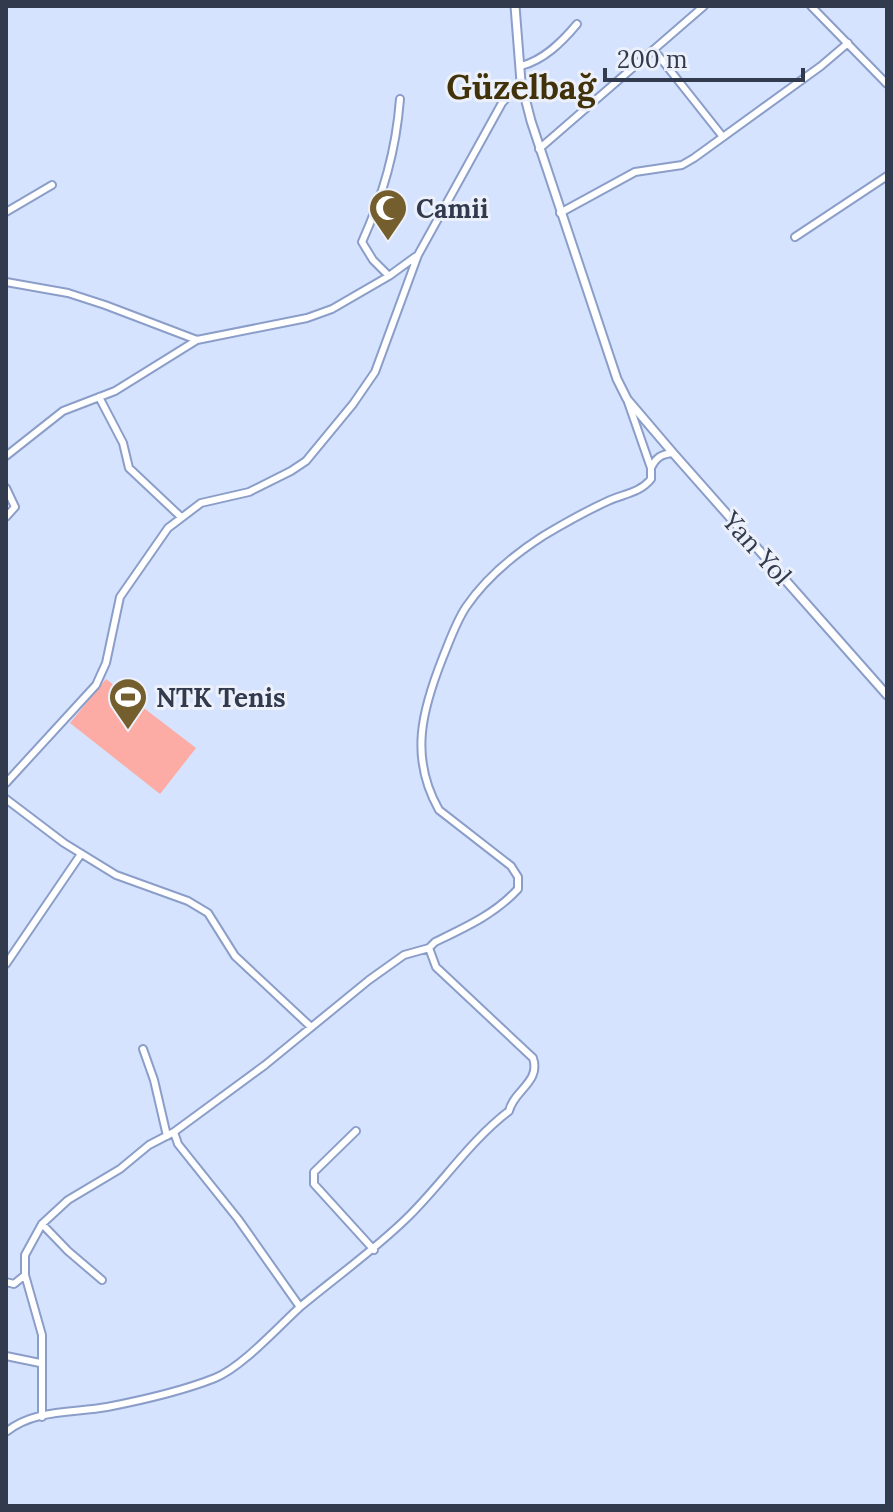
<svg xmlns="http://www.w3.org/2000/svg" width="893" height="1512" viewBox="0 0 893 1512" font-family="Lora,serif">
	<style>
		.garden { fill: #fcaca4 }
		.lines { fill: none; stroke-linecap: round; stroke-linejoin: round }
		.minor-casing { stroke: #8b9ec9; stroke-width: 10 }
		.tertiary-casing { stroke: #8b9ec9; stroke-width: 11 }
		.minor { stroke: #fff; stroke-width: 6 }
		.tertiary { stroke: #fff; stroke-width: 7 }
		.labels { text-anchor: middle; dominant-baseline: central; stroke-width: 6; stroke-linejoin: round; paint-order: stroke }
		.poi-label { font-size: 26px; font-weight: bold; fill: #323a4d; stroke: #ecf0fa; text-anchor: start }
		.street-label { font-size: 26px; fill: #323a4d; stroke: #ecf0fa }
		.district-label { font-size: 34px; font-weight: bold; fill: #423209; stroke: #ecf0fa }
	</style>
	<rect width="100%" height="100%" fill="#d6e3ff"/>
	<path class="garden" d="M106 679 196 748 160 794 70 723Z"/>
	<g class="lines">
		<defs>
			<path id="minor" d="M811 6 887 84
				M654 50 723 137
				M521 66C544 60 562 42 577 24
				M539 149 704 6
				M6 212 52 185
				M560 213 635 172 682 165 694 158 821 66 848 43
				M795 237 887 176
				M389 276 373 260 362 242C383 195 396 151 400 99
				M6 282 68 293 105 305 197 340 307 318 332 309 389 276 415 257
				M99 397 123 443 129 468 181 517
				M6 456 63 411 115 391 197 340
				M651 468C656 457 662 454 673 453
				M6 488 15 507 6 517
				M6 783 96 685 106 663 120 597 168 528 201 503 249 492 291 471 306 461 353 404 375 372 418 255 502 103 521 82
				M6 799 64 843 116 875 188 901 208 913 235 956 311 1027
				M6 964 81 854
				M143 1049 154 1080 167 1136
				M356 1131 314 1172V1184L374 1250
				M42 1224 68 1251 102 1280
				M6 1282 14 1284 25 1275
				M300 1307C337 1276 376 1249 410 1215 444 1181 471 1140 509 1111 514 1090 541 1082 533 1058L436 967 429 948 435 942C466 927 495 914 518 889V877L511 866 439 810C409 757 422 710 443 657 450 640 456 622 466 607 485 579 515 554 543 536 563 524 586 511 608 501 623 494 640 493 651 479V468L628 402
				M6 1356 40 1363
				M42 1417V1335L25 1275V1255L42 1224 68 1200 120 1169 149 1145 174 1132
				M6 1432C34 1409 73 1413 107 1407 143 1400 180 1392 215 1378 242 1367 277 1328 300 1307L238 1219 178 1144 174 1132 265 1065 369 980 404 955 429 948"/>
			<path id="tertiary" d="M515 6 521 82 531 121 617 379 627 399 673 453 887 695"/>
		</defs>
		<use href="#minor" class="minor-casing"/>
		<use href="#tertiary" class="tertiary-casing"/>
		<use href="#minor" class="minor"/>
		<use href="#tertiary" class="tertiary"/>
	</g>
	<defs>
		<symbol id="mosque-pin" viewBox="-11 -11 22 30"><path d="M0 17L-7.5 6A9.5 9.5 0 1 1 7.5 6Z" fill="#745e2e" stroke="#ecf0fa"/><path d="M3.5-4.9A6 6 0 1 0 3.5 4.9A5 5 0 1 1 3.5-4.9Z" fill="#fff"/></symbol>
		<symbol id="stadium-pin" viewBox="-11 -11 22 30"><path d="M0 17L-7.5 6A9.5 9.5 0 1 1 7.5 6Z" fill="#745e2e" stroke="#ecf0fa"/><path d="M0-5a6.5 5 0 1 0 0 10a6.5 5 0 1 0 0-10ZM-3.5-1.8h7v3.6h-7Z" fill="#fff"/></symbol>
	</defs>
	<g fill-rule="evenodd">
		<use href="#mosque-pin" x="366" y="186" width="44" height="60"/>
		<use href="#stadium-pin" x="106" y="675" width="44" height="60"/>
	</g>
	<g class="labels">
		<g class="poi-label">
			<text x="416" y="208">Camii</text>
			<text x="156" y="697">NTK Tenis</text>
		</g>
		<g class="street-label">
			<text transform="translate(757 548) rotate(48)">Yan Yol</text>
		</g>
		<g class="district-label">
			<text x="521" y="86">Güzelbağ</text>
		</g>
	</g>
	<rect width="893" height="1512" fill="none" stroke="#323a4d" stroke-width="16"/>
	<path d="M605 68v12h198v-12" fill="none" stroke="#323a4d" stroke-width="4"/>
	<text x="617" y="68" font-size="24" fill="#323a4d" stroke="#ecf0fa" stroke-width="6" paint-order="stroke">200 m</text>
</svg>
